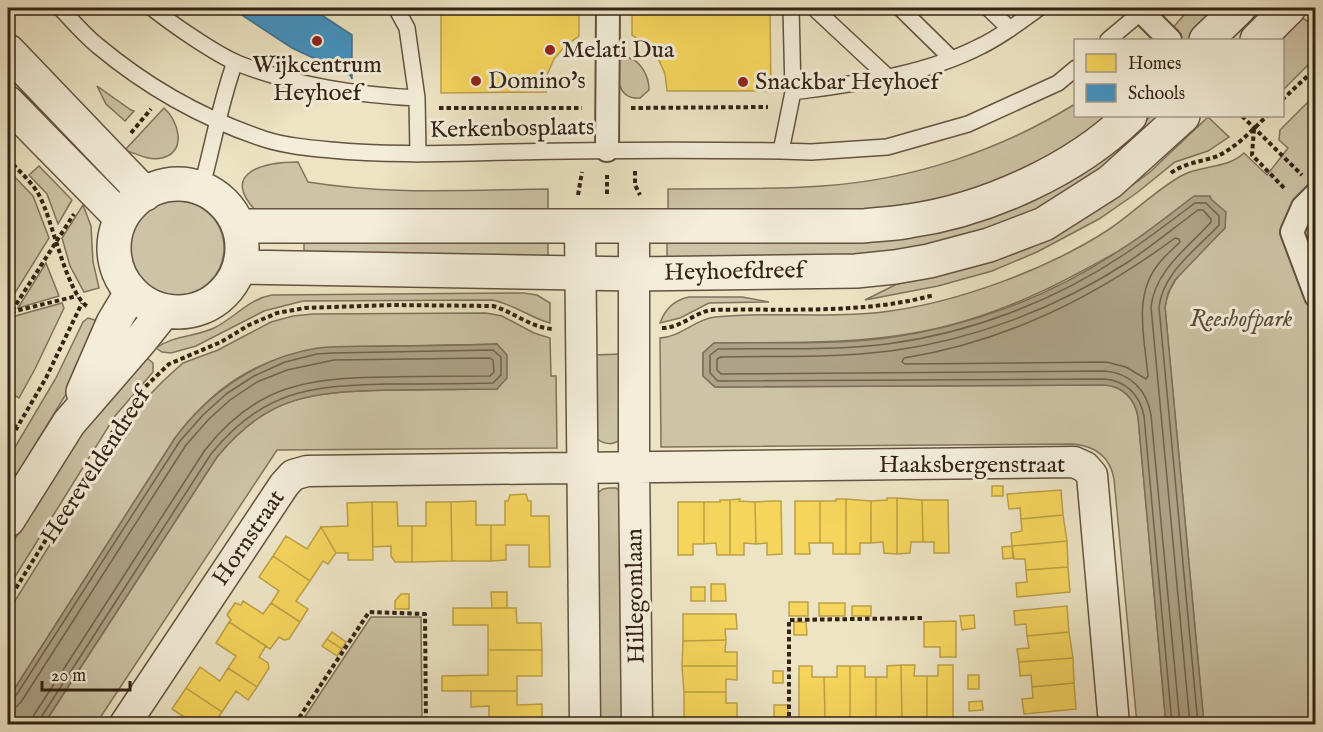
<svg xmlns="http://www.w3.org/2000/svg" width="1323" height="732" viewBox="0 0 1323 732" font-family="'IM FELL English',serif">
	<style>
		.green { fill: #cdc3a6; stroke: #80735d; stroke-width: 1.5 }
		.water { fill: #aea288; stroke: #7d6f5a; stroke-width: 1.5 }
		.homes { fill: #f6d55c; stroke: #bca046; stroke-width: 1.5 }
		.schools { fill: #4393c3; stroke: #3e718e; stroke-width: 1.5 }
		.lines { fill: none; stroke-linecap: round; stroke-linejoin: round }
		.shore { stroke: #70624e; stroke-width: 1.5 }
		.service-casing { stroke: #625340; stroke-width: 18 }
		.pedestrian-casing { stroke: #625340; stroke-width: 26 }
		.minor-casing { stroke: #625340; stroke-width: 33 }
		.tertiary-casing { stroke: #625340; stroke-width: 36 }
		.path { stroke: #332314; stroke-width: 4; stroke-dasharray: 4.5 3; stroke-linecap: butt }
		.service { stroke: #f3edd9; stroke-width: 15 }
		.pedestrian { stroke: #f3edd9; stroke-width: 22 }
		.minor { stroke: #f3edd9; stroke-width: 30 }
		.tertiary { stroke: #f3edd9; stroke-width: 33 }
		.poi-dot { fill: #8f2418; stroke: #f3edd9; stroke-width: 2 }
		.labels { text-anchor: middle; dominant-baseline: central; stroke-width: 6; stroke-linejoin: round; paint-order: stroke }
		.poi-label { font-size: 24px; fill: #332314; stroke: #f3edd9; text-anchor: start }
		.street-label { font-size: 24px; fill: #332314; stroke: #f3edd9 }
		.park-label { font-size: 24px; font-style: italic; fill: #5a4b38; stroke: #f3edd9 }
	</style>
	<rect width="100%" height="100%" fill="#ede4c4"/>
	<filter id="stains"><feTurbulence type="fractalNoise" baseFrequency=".00333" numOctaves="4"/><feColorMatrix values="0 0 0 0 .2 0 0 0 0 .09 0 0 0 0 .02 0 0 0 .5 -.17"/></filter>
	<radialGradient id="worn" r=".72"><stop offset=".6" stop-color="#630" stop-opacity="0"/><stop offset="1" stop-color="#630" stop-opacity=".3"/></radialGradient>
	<path class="green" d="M1190 8H1230L1198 40H1182L1171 30Z
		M1298 16 1315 25V58L1283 90 1282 40H1273Z
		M626 57C641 60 649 76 649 90L640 98C617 100 617 77 618 61Z
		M8 69 91 154 82 163 8 87Z
		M97 86 131 110 134 111 125 121 106 104Z
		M1315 95V724H1204L1165 307C1169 275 1203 250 1225 228L1224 212 1210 199C1114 252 1025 314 914 333 848 345 781 342 714 343L703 353V376L715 387 1104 385C1123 386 1135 399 1138 417L1166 724H1137L1114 479C1110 457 1095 446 1073 444L661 447 660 338C681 337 695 319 715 317 770 311 827 319 883 312 956 303 1046 270 1108 230 1132 214 1156 190 1181 176 1201 164 1226 170 1244 153L1267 175 1288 148 1279 140 1280 130Z
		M1075 104 1076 116H1121L1076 149 930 208 668 218V189C719 188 771 190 822 186 912 180 999 151 1075 104Z
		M164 108C178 120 188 151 162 158 150 161 136 154 125 150Z
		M1151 116H1171L1075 191 1001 227 898 254 667 259V240L876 236 1136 129Z
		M1208 117 1229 137 1208 151 1175 162 1138 192 1099 219 1037 252 992 271 938 286 865 300 897 284 917 280 1073 224 1114 199 1150 172Z
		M298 162 308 182C387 195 468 190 548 189V219L256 211C219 172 265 162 298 162Z
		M39 166 72 200 58 224 47 194 29 175Z
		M8 170 33 196 49 238 8 304V226L9 209 8 207Z
		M130 248a47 47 0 1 1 94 0a47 47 0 1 1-94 0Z
		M83 205 91 226 93 262 99 288 84 292 70 266 62 238Z
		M304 241H548V261L304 265Z
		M46 263 59 296 18 308Z
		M523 293 537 295 550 303V323C530 318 514 304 492 300L303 301 264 311 196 346 171 353 162 352 156 348C174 335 195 337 214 328 235 318 248 299 272 295Z
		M689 297H742L769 302 709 303 680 318 660 323C665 309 674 300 689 297Z
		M62 303 64 308 35 369 19 398 11 393 8 399V325L12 317Z
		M486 313 502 316 534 333 550 338 551 376H556L557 448 277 450 96 724H44L217 457C271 392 316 392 395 390 429 390 463 389 497 389V344C463 345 430 345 396 346 330 347 278 346 222 389 204 403 190 420 175 438L8 699V612L125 424 136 409 162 382 183 363 218 350 271 322 293 316 313 314Z
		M88 318 98 321 71 386 8 489V459L56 378 83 322Z
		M139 351 153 363V372L115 416 8 588V550L83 430Z
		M623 354 622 438C614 446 604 445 596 438L593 355Z
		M609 488H616L622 493 625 724H596V494L603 489Z
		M371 617H421L422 724H300Z"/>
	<path class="water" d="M1194 196H1210L1211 199 1226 212 1225 228 1175 280 1168 293 1165 307 1204 724H1166L1138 417C1135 399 1123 386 1104 385L715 387 703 376V353L714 343C772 342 831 345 887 338 970 327 1051 296 1120 250 1146 234 1170 214 1194 196Z
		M497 344 507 355V378L497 389C461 389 426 390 390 390 313 392 269 394 217 457L44 724H8V699L175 438C208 393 259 357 318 348 342 345 367 347 391 346 426 346 462 345 497 344Z"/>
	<path class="homes" d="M441 8H579V36L565 46 554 59 547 75 546 92 441 93Z
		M632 8H770L771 91H667L665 74 658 58 649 47 632 35Z
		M992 486H1003V496H992Z
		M1061 490 1063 515 1021 519 1020 508 1009 509 1007 494Z
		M526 494 528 501H531V516H549L550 567H529V545H506V560L491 561V525H505V501H508L510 495Z
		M887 498H897V554L884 553 883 542 871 543V501L887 500Z
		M897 498 922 500 923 542H911L910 553 897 554Z
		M740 499 739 501 755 502 756 544 744 543V555H730V500Z
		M836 499H846V554H833V543H820V501H836Z
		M846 499 871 501V543H860V554H846Z
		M720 500H730V555H717L716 543 704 544V502H720Z
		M922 500H948L949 553H934V542H923Z
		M476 501V525H491V561H452L451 502Z
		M772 501H781L782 554 767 555V543L756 544 755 502Z
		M795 501H820V543H809L810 554H795Z
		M372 502 373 560H348V553H336L321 527 348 526 347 503Z
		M372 502H397L398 526H412V562H395L391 556V546L373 547Z
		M426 502H451L452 561 412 562V526H426Z
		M678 502H704V544H693V555H678Z
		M1063 515 1067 541 1012 546 1011 533 1022 531 1021 519Z
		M321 527 336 553 328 564 323 561 310 581 273 556 286 536 307 549Z
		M1067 541 1068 567 1026 570 1025 559H1014L1012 546Z
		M1012 546 1013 558 1003 559 1002 547Z
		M273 556 310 581 296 601 308 609 300 622 271 603 279 591 259 577Z
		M1068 567 1070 592 1017 597 1016 583 1027 582 1026 570Z
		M711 584H725L726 601H711Z
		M691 587H705V601H691Z
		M491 592H507V608H492Z
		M401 594H409V609H395V601Z
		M243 601 263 614 271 603 300 622 289 639 284 640 279 637 270 649 229 622 231 620 227 615 235 603 241 605Z
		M789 602H808V616H789Z
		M819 603H845V616H819Z
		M852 606H871V616H852Z
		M1067 606 1069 632 1027 636 1026 624 1015 625 1014 611Z
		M453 608H516L517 623H541L542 650H488V625H453Z
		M683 614H736L737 629H725L726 640 683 641Z
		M974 615 975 628 962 630 960 616Z
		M956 621V657H940V647H924V622Z
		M229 622 266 646 259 657 268 663 269 668 257 687 228 668 236 656 216 643Z
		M794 622H806L807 635H794Z
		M332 632 346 642 342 649 327 639Z
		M1069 632 1073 658 1019 662 1017 649 1029 648 1027 636Z
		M327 639 342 649 337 656 322 646Z
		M726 640 725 652H737V666H682L683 641Z
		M488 650H542V676H517V691H442V676L488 675Z
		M1073 658 1074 683 1032 687 1031 675 1020 676 1019 662Z
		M901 665H915L914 676H927V718L902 720Z
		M901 665 902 720 876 719V677H887V666Z
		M938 665H953V718H927V676H938Z
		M682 666H737V680L726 679V692H684Z
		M799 666H812V677H824L825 719 799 720Z
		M837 666H850V721L825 719 824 677H837Z
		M850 666H865V677H876V719L850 721Z
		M200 667 220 681 228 668 257 687 248 700 236 691 222 712 186 688Z
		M773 671H783V683H773Z
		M968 675H979V689H968Z
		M1074 683 1076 709 1024 714 1022 699 1033 698 1032 687Z
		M186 688 222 712 214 724H191L192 722 172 709Z
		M471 691H517V705L542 704V724H489V706L471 707Z
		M684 692H726V703H737V718H684Z
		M982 701 983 710 969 711V702Z
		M774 705H788V717H774Z"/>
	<path class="schools" d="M231 8H311L352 35V79L350 75 292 48Z"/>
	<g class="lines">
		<path class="shore" d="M1175 238 1179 239 1180 242C1172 250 1163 257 1157 266 1133 297 1145 341 1148 376L1146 379 1126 367 1106 362 905 364 902 362 904 358C1005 342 1094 298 1175 238Z
			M8 701 15 697 180 441 203 415 226 394 254 376 285 362 317 354 333 353 493 350 501 357V375L493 383C458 384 423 384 387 384 310 386 263 390 211 454L40 719 39 724
			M8 708 16 707 21 702 186 445 209 419 230 400 257 382 287 370 334 360 490 358 493 360 494 372 490 376C456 376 422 376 389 377 309 378 258 383 205 450L34 715 32 724
			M1172 724 1144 416C1140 395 1126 381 1105 379L718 381 710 373V355L718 349C774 348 831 351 887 344 971 333 1055 301 1125 254 1149 238 1172 220 1195 203H1206L1219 216V225C1196 250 1163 272 1159 307L1198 724
			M1180 724 1151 415C1147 390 1130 373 1105 371L721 374 717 370V359L721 357C777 356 834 358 890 351 974 340 1057 308 1128 262 1152 246 1175 227 1198 210H1203L1211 219V222C1188 248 1155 270 1151 307L1190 724"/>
		<defs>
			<path id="service" d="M60 8C72 20 84 35 98 46 146 86 204 119 264 139 286 146 309 148 331 150 392 156 452 153 513 152 602 150 692 150 781 151L793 92 791 8
				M152 8C172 24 214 53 237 63 295 86 355 95 417 98
				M396 8 407 28 417 98 418 154
				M814 8 889 78
				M900 8 952 59
				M988 8 1010 29
				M1108 40 1146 8
				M793 92C857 83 923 76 981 46 1002 36 1021 21 1039 8
				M781 151 811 152 887 147 968 124 1058 83 1076 68
				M201 189C213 146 220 103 235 62"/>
			<path id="pedestrian" d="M1138 8 1170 40
				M607 150 608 8
				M1316 194 1303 207 1292 232 1316 296"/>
			<path id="minor" d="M580 226 585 724
				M634 226V468L637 724
				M125 724 284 485 293 475 307 471 1074 462 1085 467 1092 475 1114 724"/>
			<path id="tertiary" d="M1206 40 1239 8
				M1257 40 1289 8
				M8 51 145 194
				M8 103 121 218
				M114 248a64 64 0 1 1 128 0a64 64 0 1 1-128 0Z
				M238 226H863C879 224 894 224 909 221 986 210 1075 170 1130 116
				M239 267 634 274 856 271 895 267 929 261 989 245 1044 224 1110 182 1183 116
				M83 392 113 323 131 293
				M8 520 69 423 140 341 164 311"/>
		</defs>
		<use href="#service" class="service-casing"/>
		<use href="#pedestrian" class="pedestrian-casing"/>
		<use href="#minor" class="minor-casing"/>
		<use href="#tertiary" class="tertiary-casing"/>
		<path class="path" d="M1282 100 1316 68
			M439 108H582
			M631 108 768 107
			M1242 116 1302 175
			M1254 129 1252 155 1285 189
			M131 133 151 109
			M8 159C18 170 32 182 39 195 53 220 66 293 88 307
			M635 171V185L640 195
			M1171 173C1184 163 1200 162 1215 157 1235 149 1252 130 1267 116
			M607 194V175
			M578 195 582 172
			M11 312 77 296
			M8 317 74 214
			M662 328C680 328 693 314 710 310 784 308 862 315 934 295
			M8 422 17 427
			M8 443 46 378 82 303
			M8 601 120 420 145 387 169 364 221 342 249 325 277 313 305 308 393 305 493 306C514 312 531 328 553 329
			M295 724 369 612 425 614 426 724
			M789 724V620L922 618"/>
		<use href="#service" class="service"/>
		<use href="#pedestrian" class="pedestrian"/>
		<use href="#minor" class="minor"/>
		<use href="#tertiary" class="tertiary"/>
	</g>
	<g class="poi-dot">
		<circle cx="317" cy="41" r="6"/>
		<circle cx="550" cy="50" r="6"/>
		<circle cx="476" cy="81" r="6"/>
		<circle cx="743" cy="82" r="6"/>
	</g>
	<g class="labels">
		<g class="poi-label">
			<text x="562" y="50">Melati Dua</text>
			<text x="317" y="65" text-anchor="middle">Wijkcentrum<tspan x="317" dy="28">Heyhoef</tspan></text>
			<text x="488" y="81">Domino's</text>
			<text x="755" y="82">Snackbar Heyhoef</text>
		</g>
		<g class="street-label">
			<text transform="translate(512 129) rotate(-1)">Kerkenbosplaats</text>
			<text transform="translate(734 272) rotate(-1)">Heyhoefdreef</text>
			<text x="972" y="465">Haaksbergenstraat</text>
			<text transform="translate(96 466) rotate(-57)">Heereveldendreef</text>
			<text transform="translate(249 538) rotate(-56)">Hornstraat</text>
			<text transform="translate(636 596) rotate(-91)">Hillegomlaan</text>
		</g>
		<g class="park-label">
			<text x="1241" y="319">Reeshofpark</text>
		</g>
	</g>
	<rect width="1323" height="732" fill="none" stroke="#ede4c4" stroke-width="30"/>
	<rect x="9" y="9" width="1305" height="714" fill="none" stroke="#332314" stroke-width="3"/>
	<rect x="15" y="15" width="1293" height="702" fill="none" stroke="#332314" stroke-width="1.5"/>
	<rect x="1074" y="39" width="210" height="78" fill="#f3edd9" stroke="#a69c8a" stroke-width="1.5"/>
	<rect x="1086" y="54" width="30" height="18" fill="#f6d55c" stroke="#a69c8a" stroke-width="1.5"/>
	<text x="1128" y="69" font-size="18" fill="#332314">Homes</text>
	<rect x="1086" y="84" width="30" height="18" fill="#4393c3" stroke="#a69c8a" stroke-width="1.5"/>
	<text x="1128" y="99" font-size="18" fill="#332314">Schools</text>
	<path d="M42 681v9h88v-9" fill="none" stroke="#332314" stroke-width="3"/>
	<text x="51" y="681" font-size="18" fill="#332314" stroke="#f3edd9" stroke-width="4.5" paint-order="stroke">20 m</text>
	<rect width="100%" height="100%" filter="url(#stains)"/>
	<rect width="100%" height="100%" fill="url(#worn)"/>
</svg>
